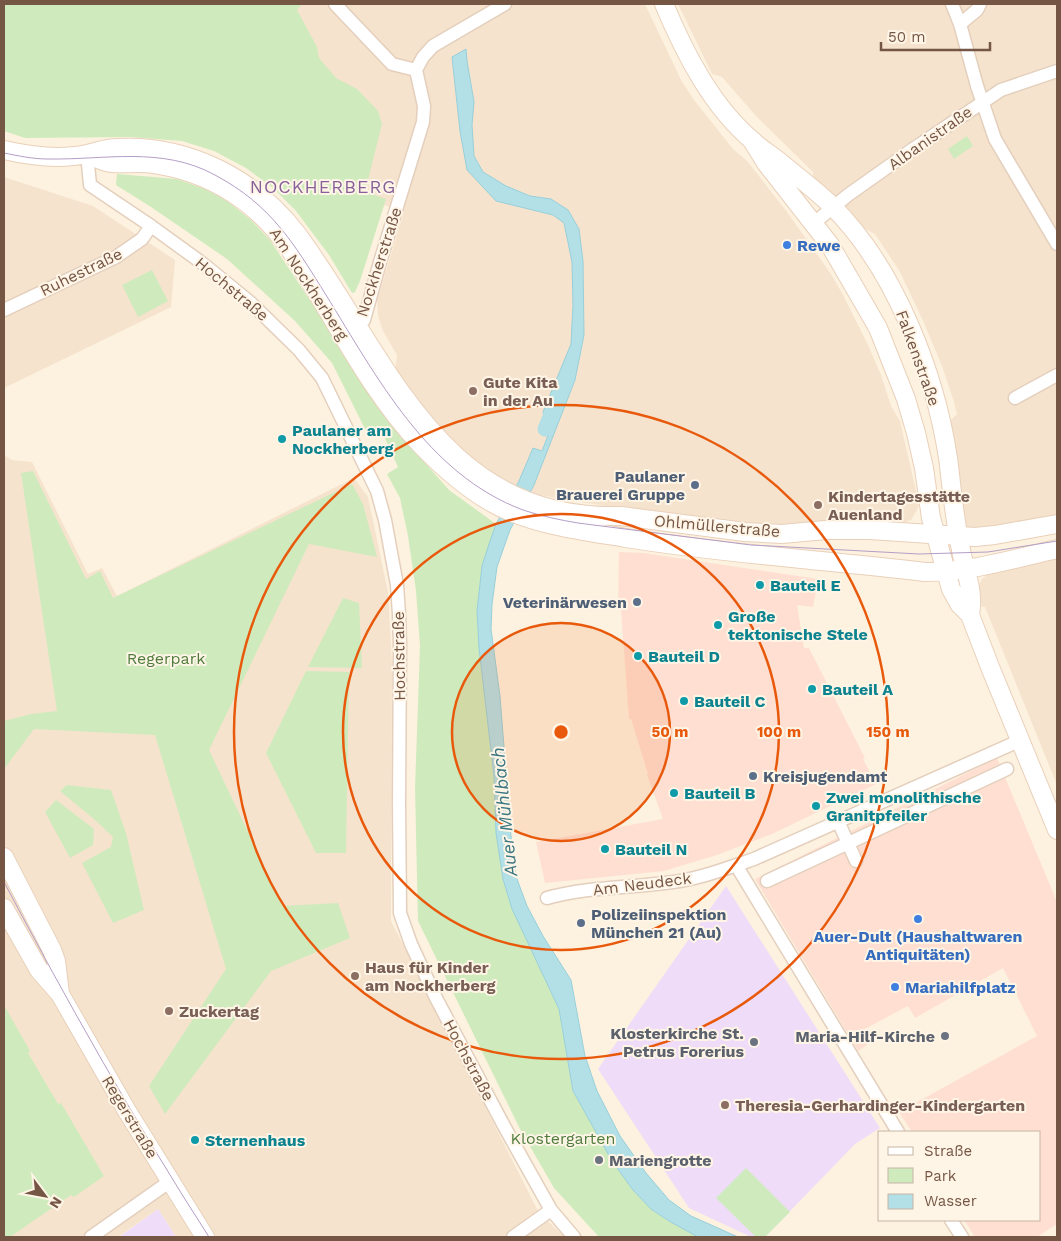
<svg xmlns="http://www.w3.org/2000/svg" width="1061" height="1241" viewBox="0 0 1061 1241" font-family="'Work Sans',sans-serif">
	<style>
		.residential { fill: #f5e3cd }
		.commercial { fill: #ffdfd1 }
		.education { fill: #efdcf9 }
		.green { fill: #cfebbd }
		.water { fill: #b3e0e7; stroke: #98cfda }
		.lines { fill: none; stroke-linecap: round; stroke-linejoin: round }
		.canal { stroke: #b3e0e7; stroke-width: 15 }
		.street-casing { stroke: #e4cfbd; stroke-width: 15 }
		.secondary-casing { stroke: #e9d0ba; stroke-width: 20 }
		.street { stroke: #fff; stroke-width: 12 }
		.secondary { stroke: #fff; stroke-width: 18 }
		.tram { stroke: #b49ec6; stroke-width: 1 }
		.ring { fill: none; stroke: #e8590c; stroke-width: 2.5 }
		.shop-dot { fill: #3f7fe0; stroke: #fff5e6; stroke-width: 2 }
		.education-dot { fill: #8d6e63; stroke: #fff5e6; stroke-width: 2 }
		.culture-dot { fill: #0f9aa8; stroke: #fff5e6; stroke-width: 2 }
		.service-dot { fill: #5c6f8a; stroke: #fff5e6; stroke-width: 2 }
		.worship-dot { fill: #6b7280; stroke: #fff5e6; stroke-width: 2 }
		.labels { text-anchor: middle; dominant-baseline: central; stroke-width: 4; stroke-linejoin: round; paint-order: stroke }
		.street-label { font-size: 16px; fill: #755645; stroke: #fff5e6 }
		.shop-label { font-size: 16px; font-weight: bold; fill: #366cbe; stroke: #fff5e6; text-anchor: start }
		.education-label { font-size: 16px; font-weight: bold; fill: #785e54; stroke: #fff5e6; text-anchor: start }
		.culture-label { font-size: 16px; font-weight: bold; fill: #0d838f; stroke: #fff5e6; text-anchor: start }
		.service-label { font-size: 16px; font-weight: bold; fill: #4e5e75; stroke: #fff5e6; text-anchor: end }
		.park-label { font-size: 16px; fill: #4f7b3d; stroke: #fff5e6 }
		.worship-label { font-size: 16px; font-weight: bold; fill: #5b616d; stroke: #fff5e6; text-anchor: end }
		.neighbourhood-label { font-size: 18px; letter-spacing: 1px; fill: #866099; stroke: #fff5e6 }
		.water-label { font-size: 18px; font-style: italic; fill: #3b7783; stroke: #fff5e6 }
		.centre { fill: #e8590c; stroke: #fff5e6; stroke-width: 2.5 }
		.ring-label { font-size: 15px; text-anchor: middle; font-weight: bold; fill: #e8590c; stroke: #fff5e6; stroke-width: 4; stroke-linejoin: round; paint-order: stroke }
	</style>
	<rect width="100%" height="100%" fill="#fdf2df"/>
	<path class="residential" d="M293 4H645L681 80 694 100 733 149 748 162 787 212 831 274 843 295 868 345 881 375 891 406 900 421 919 504 917 510 911 520 901 524 781 526 702 519 572 501 535 494 516 488 476 466 420 407 395 372 397 355 383 331 378 316 377 300 404 212 361 197 302 50Z
		M678 4H1057V518L983 531 969 529 964 524 949 422 957 414 954 402 942 366 924 323 900 272 875 234 854 223 834 196 813 178V172L756 116 722 77 712 74Z
		M4 177 93 206 175 260 171 307 4 388Z
		M4 455 12 460 32 462 88 574 102 568 117 596 354 478 368 497 388 592 392 663 391 921 539 1213 565 1237H176L158 1209 118 1237H4Z
		M1057 556V785L985 607H982L978 587 982 579 991 572Z"/>
	<path class="commercial" d="M619 552 644 553 818 579 813 607 797 605 804 648H809L865 758 863 759 876 784 772 834 717 855 664 871 545 883 536 842 663 819 647 775 648 774 631 719H629L621 610 618 609Z
		M997 758 1057 902V1224L1037 1237H975L964 1220H1040V1132H912L899 1112 1037 1036 1003 968 915 1018 908 1006 859 1032 867 1045 858 1051 755 879Z"/>
	<path class="education" d="M726 886 880 1128 855 1144 765 1237H751L689 1208 598 1069Z
		M158 1209 176 1237H119Z"/>
	<path class="green" d="M4 4H302L297 10 317 47 319 58 336 78 357 89 378 111 382 124 365 192 386 199 360 281 355 292 352 293 329 255 296 211 273 188 246 168 214 151 182 141 131 137 25 138 4 131Z
		M967 136 973 146 954 159 948 149Z
		M117 174 177 179 205 189 227 201 251 220 270 240 347 356 411 447 449 490 496 524 482 566 477 611 479 648 494 776 496 833 503 879 512 909 559 1009 573 1091 612 1161 633 1190 651 1209 669 1221 698 1237H599L554 1188 520 1129 418 921 415 788 420 646 416 591 408 536 400 498 387 474 398 467 382 432 369 437 332 363 295 321 227 259 151 207 116 185Z
		M152 270 168 301 138 317 122 285Z
		M33 471 86 579 100 571 113 598 352 484 363 504 377 557 309 544 209 750 283 906 338 903 350 938 271 971 165 1114 149 1086 226 969 155 735 34 729 4 769V721L31 714 57 711 21 473Z
		M343 598 359 603 362 668 308 667Z
		M306 671 349 672 346 853H316L266 753Z
		M67 785 111 790 126 833 144 910 113 923 82 863 111 847 113 837 95 820 60 791Z
		M56 800 94 829 93 845 70 858 45 812Z
		M4 1005 30 1051 28 1053 58 1104 61 1103 104 1176 74 1197 71 1195 10 1237H4Z
		M746 1168 790 1212 765 1237H756L716 1198Z"/>
	<path class="water" d="M466 49 467 61 474 102 472 125 474 156 483 172 506 186 530 196 551 199 568 210 579 229 583 261 584 335 575 380 534 485 510 530 497 567 492 604 491 629 500 696 513 861 517 879 527 906 543 936 571 980 585 1056 597 1091 620 1136 646 1173 669 1200 691 1216 738 1237H698L669 1221 651 1209 633 1190 612 1161 573 1091 559 1009 512 909 503 879 496 833 494 776 479 648 477 611 482 566 489 544 496 524 519 481 533 448 542 451 549 433 543 412 571 344 573 305 572 262 564 223 553 215 496 201 467 170 460 131 452 57Z"/>
	<g class="lines">
		<path class="canal" d="M545 429 554 407"/>
		<defs>
			<path id="street" d="M335 4 392 64 416 70
				M952 4 960 24 977 86 995 139 1057 244
				M960 24 977 10 980 4
				M416 70 423 57 433 46 505 4
				M87 154 90 185 151 226 202 263 251 303 299 350 322 378 377 491 385 520 397 585 399 614 400 645 399 803 400 913 411 944 436 998 504 1126 551 1210 574 1237
				M814 223 848 195 913 149 1001 90 1057 71
				M4 310 116 257 142 239 151 226
				M356 325 364 320 380 262 423 122 424 106 416 70
				M1015 398 1057 375
				M838 821 856 861
				M736 865 898 1132
				M767 881 1007 769
				M547 898C585 887 626 888 665 883 696 880 725 869 754 859L1021 740
				M951 1220 962 1237
				M91 1237 169 1182
				M513 1237 551 1210"/>
			<path id="secondary" d="M664 4C685 54 712 107 754 142 762 150 772 155 781 163 798 177 817 191 833 207 895 269 935 373 948 458 950 472 951 486 953 499 955 518 958 537 962 555 967 576 974 593 970 615
				M753 142 766 163 830 245 878 328 906 399 916 433 924 468 931 518 951 589 960 605 970 615 990 667 1057 830
				M4 150C30 156 60 160 87 154 97 152 106 148 116 148 188 144 254 178 297 234 388 357 438 521 621 516L745 532 782 534 826 530H870L975 537 995 535 1057 524
				M87 154C94 157 104 163 112 163 126 164 140 162 154 164 210 172 257 202 289 248 331 311 368 389 420 444 444 469 471 493 502 508 541 526 584 531 626 538 725 554 825 560 925 572 971 572 1013 559 1057 549
				M4 857 52 950 56 961 60 994
				M4 908 39 970 60 994 127 1111 205 1237"/>
		</defs>
		<use href="#street" class="street-casing"/>
		<use href="#secondary" class="secondary-casing"/>
		<use href="#street" class="street"/>
		<use href="#secondary" class="secondary"/>
		<path class="tram" d="M4 153C19 156 33 159 48 159 105 160 162 146 215 175 271 205 293 242 326 295 377 377 427 474 523 510 541 516 560 520 578 523L751 545 919 554 988 552 1057 541
			M4 882C68 1003 135 1122 209 1237"/>
	</g>
	<circle cx="561" cy="732" r="109" fill="#e8590c" fill-opacity=".12"/>
	<g class="ring">
		<circle cx="561" cy="732" r="109"/>
		<circle cx="561" cy="732" r="218"/>
		<circle cx="561" cy="732" r="327"/>
	</g>
	<g class="shop-dot">
		<circle cx="787" cy="245" r="5"/>
		<circle cx="918" cy="919" r="5"/>
		<circle cx="895" cy="987" r="5"/>
	</g>
	<g class="education-dot">
		<circle cx="473" cy="391" r="5"/>
		<circle cx="818" cy="505" r="5"/>
		<circle cx="355" cy="976" r="5"/>
		<circle cx="169" cy="1011" r="5"/>
		<circle cx="725" cy="1105" r="5"/>
	</g>
	<g class="culture-dot">
		<circle cx="282" cy="439" r="5"/>
		<circle cx="760" cy="585" r="5"/>
		<circle cx="718" cy="625" r="5"/>
		<circle cx="638" cy="656" r="5"/>
		<circle cx="812" cy="689" r="5"/>
		<circle cx="684" cy="701" r="5"/>
		<circle cx="674" cy="793" r="5"/>
		<circle cx="816" cy="806" r="5"/>
		<circle cx="605" cy="849" r="5"/>
		<circle cx="195" cy="1140" r="5"/>
	</g>
	<g class="service-dot">
		<circle cx="695" cy="485" r="5"/>
		<circle cx="637" cy="602" r="5"/>
		<circle cx="753" cy="776" r="5"/>
		<circle cx="581" cy="923" r="5"/>
	</g>
	<g class="worship-dot">
		<circle cx="945" cy="1036" r="5"/>
		<circle cx="754" cy="1042" r="5"/>
		<circle cx="599" cy="1160" r="5"/>
	</g>
	<g class="labels">
		<g class="street-label">
			<text transform="translate(930 138) rotate(-35)">Albanistraße</text>
			<text transform="translate(379 262) rotate(-72)">Nockherstraße</text>
			<text transform="translate(81 272) rotate(-26)">Ruhestraße</text>
			<text transform="translate(309 284) rotate(57)">Am Nockherberg</text>
			<text transform="translate(232 289) rotate(40)">Hochstraße</text>
			<text transform="translate(918 358) rotate(70)">Falkenstraße</text>
			<text transform="translate(717 526) rotate(5)">Ohlmüllerstraße</text>
			<text transform="translate(399 656) rotate(-91)">Hochstraße</text>
			<text transform="translate(642 884) rotate(-7)">Am Neudeck</text>
			<text transform="translate(469 1060) rotate(62)">Hochstraße</text>
			<text transform="translate(130 1117) rotate(59)">Regerstraße</text>
		</g>
		<g class="shop-label">
			<text x="797" y="245">Rewe</text>
			<text x="918" y="936" text-anchor="middle">Auer-Dult (Haushaltwaren<tspan x="918" dy="18">Antiquitäten)</tspan></text>
			<text x="905" y="987">Mariahilfplatz</text>
		</g>
		<g class="education-label">
			<text x="483" y="382">Gute Kita<tspan x="483" dy="18">in der Au</tspan></text>
			<text x="828" y="496">Kindertagesstätte<tspan x="828" dy="18">Auenland</tspan></text>
			<text x="365" y="967">Haus für Kinder<tspan x="365" dy="18">am Nockherberg</tspan></text>
			<text x="179" y="1011">Zuckertag</text>
			<text x="735" y="1105">Theresia-Gerhardinger-Kindergarten</text>
		</g>
		<g class="culture-label">
			<text x="292" y="430">Paulaner am<tspan x="292" dy="18">Nockherberg</tspan></text>
			<text x="770" y="585">Bauteil E</text>
			<text x="728" y="616">Große<tspan x="728" dy="18">tektonische Stele</tspan></text>
			<text x="648" y="656">Bauteil D</text>
			<text x="822" y="689">Bauteil A</text>
			<text x="694" y="701">Bauteil C</text>
			<text x="684" y="793">Bauteil B</text>
			<text x="826" y="797">Zwei monolithische<tspan x="826" dy="18">Granitpfeiler</tspan></text>
			<text x="615" y="849">Bauteil N</text>
			<text x="205" y="1140">Sternenhaus</text>
		</g>
		<g class="service-label">
			<text x="685" y="476">Paulaner<tspan x="685" dy="18">Brauerei Gruppe</tspan></text>
			<text x="627" y="602">Veterinärwesen</text>
			<text x="763" y="776" text-anchor="start">Kreisjugendamt</text>
			<text x="591" y="914" text-anchor="start">Polizeiinspektion<tspan x="591" dy="18">München 21 (Au)</tspan></text>
		</g>
		<g class="park-label">
			<text x="166" y="658">Regerpark</text>
			<text x="563" y="1138">Klostergarten</text>
		</g>
		<g class="worship-label">
			<text x="744" y="1033">Klosterkirche St.<tspan x="744" dy="18">Petrus Forerius</tspan></text>
			<text x="935" y="1036">Maria-Hilf-Kirche</text>
			<text x="609" y="1160" text-anchor="start">Mariengrotte</text>
		</g>
		<g class="neighbourhood-label">
			<text x="323" y="186">NOCKHERBERG</text>
		</g>
		<g class="water-label">
			<text transform="translate(504 812) rotate(-96)">Auer Mühlbach</text>
		</g>
	</g>
	<circle cx="561" cy="732" r="8" class="centre"/>
	<g class="ring-label">
		<text x="670" y="737">50 m</text>
		<text x="779" y="737">100 m</text>
		<text x="888" y="737">150 m</text>
	</g>
	<rect width="1061" height="1241" fill="none" stroke="#755645" stroke-width="10"/>
	<rect x="878" y="1131" width="162" height="90" fill="#fff5e6" stroke="#c8b5a6"/>
	<rect x="888" y="1147" width="25" height="8" fill="#ffffff" stroke="#c8b5a6"/>
	<text x="924" y="1156" font-size="15" fill="#755645">Straße</text>
	<rect x="888" y="1168" width="25" height="15" fill="#cfebbd" stroke="#c8b5a6"/>
	<text x="924" y="1181" font-size="15" fill="#755645">Park</text>
	<rect x="888" y="1194" width="25" height="15" fill="#b3e0e7" stroke="#c8b5a6"/>
	<text x="924" y="1206" font-size="15" fill="#755645">Wasser</text>
	<g transform="translate(45 1196) rotate(122)" stroke="#fff5e6" stroke-width="4" paint-order="stroke">
	<path d="M0-4L9 19L0 12L-9 19Z" fill="#755645"/>
	<text y="-8" font-size="14" font-weight="bold" text-anchor="middle" fill="#755645">N</text>
	</g>
	<path d="M881 42v8h109v-8" fill="none" stroke="#755645" stroke-width="2.5"/>
	<text x="888" y="42" font-size="15" fill="#755645" stroke="#fff5e6" stroke-width="4" paint-order="stroke">50 m</text>
</svg>
